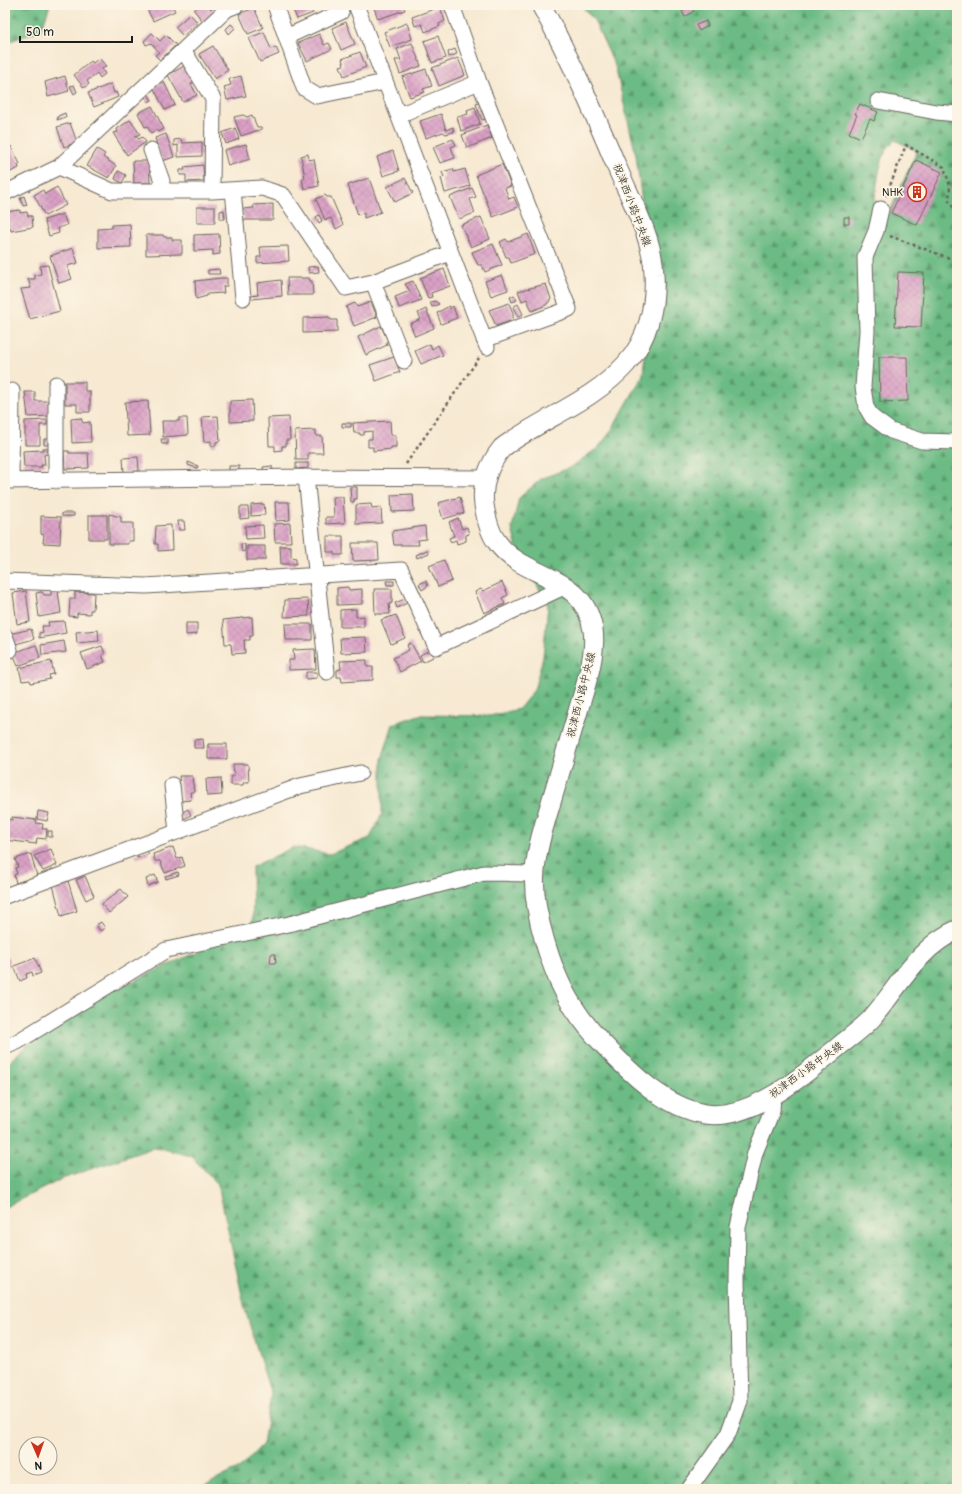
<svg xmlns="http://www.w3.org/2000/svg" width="962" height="1494" viewBox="0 0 962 1494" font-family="Pangolin,'Klee One',sans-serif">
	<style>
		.forest { fill: url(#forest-firs); stroke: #446c50; fill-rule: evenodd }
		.building { fill: url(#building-cross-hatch) }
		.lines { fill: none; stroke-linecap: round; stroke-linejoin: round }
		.minor-casing { stroke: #69645c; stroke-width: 17 }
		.major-casing { stroke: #69645c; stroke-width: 21 }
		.path { stroke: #69645c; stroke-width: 2.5; stroke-dasharray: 3 3; stroke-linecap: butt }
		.minor { stroke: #fff; stroke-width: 15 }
		.major { stroke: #fff; stroke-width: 19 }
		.labels { text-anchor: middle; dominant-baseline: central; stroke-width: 3.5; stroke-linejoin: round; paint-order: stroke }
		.poi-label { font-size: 11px; fill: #1c1c1c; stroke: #fcf5e5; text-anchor: end }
		.street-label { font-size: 11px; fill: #1c1c1c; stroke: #fcf5e5 }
	</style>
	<defs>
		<pattern id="forest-firs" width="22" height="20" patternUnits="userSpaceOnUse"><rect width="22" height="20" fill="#6cbb84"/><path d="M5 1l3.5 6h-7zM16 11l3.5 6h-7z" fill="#58976b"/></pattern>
		<pattern id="building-cross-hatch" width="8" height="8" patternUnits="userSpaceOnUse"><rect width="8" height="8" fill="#d9a0c5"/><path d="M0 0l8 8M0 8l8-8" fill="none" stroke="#ba89a9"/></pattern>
	</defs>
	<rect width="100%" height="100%" fill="#fcf5e5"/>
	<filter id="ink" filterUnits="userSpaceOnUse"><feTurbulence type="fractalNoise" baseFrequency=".025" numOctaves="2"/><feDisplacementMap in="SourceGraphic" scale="8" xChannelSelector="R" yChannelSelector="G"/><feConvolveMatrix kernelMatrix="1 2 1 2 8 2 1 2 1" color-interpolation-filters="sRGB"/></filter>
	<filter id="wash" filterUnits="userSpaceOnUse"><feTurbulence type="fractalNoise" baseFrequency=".012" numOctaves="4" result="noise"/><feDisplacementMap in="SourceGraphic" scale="16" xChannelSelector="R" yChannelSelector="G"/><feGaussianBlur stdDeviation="0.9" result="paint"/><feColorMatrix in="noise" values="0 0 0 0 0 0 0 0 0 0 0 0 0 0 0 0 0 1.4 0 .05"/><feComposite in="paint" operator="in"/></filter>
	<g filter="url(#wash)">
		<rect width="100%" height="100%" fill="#f7e9d2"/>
		<path class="forest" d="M5 5H50L41 30 5 43Z
			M581 5H957V1489H198L240 1468 263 1444 271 1395 245 1309 218 1184 191 1156 155 1147 62 1179 5 1207V1066L57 1016 216 943 253 921 252 867 294 847 330 854 370 838 382 814V759L393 724 419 715 490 716 519 709 534 690 543 657 548 605 535 581 519 557 512 528 519 498 541 479 571 467 598 448 612 430 643 375 649 315 648 251 636 155 615 66 594 20ZM895 140 917 151 889 214 874 204C877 187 879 150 895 140Z"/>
		<g id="blocks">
			<path class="building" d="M156 5H172L175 11 153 21 147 9Z
				M200 5H208L211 9 215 5 219 10 203 22 194 10Z
				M291 5H310L313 13 297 19Z
				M373 5H403L405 10 378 19Z
				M691 5 694 11 685 17 682 11Z
				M440 7 445 21 439 24 440 26 425 32 422 24 415 26 412 17Z
				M254 8 263 28 248 34 239 14Z
				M190 14 198 23 183 36 175 27Z
				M706 21 708 26 699 31 696 25Z
				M346 22 355 44 341 50 332 28Z
				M407 23 412 39 390 47 384 32Z
				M231 24 235 28 229 34 226 29Z
				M264 32 271 49 276 47 279 54 260 62 249 38Z
				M152 33 160 41 166 35 176 45 160 60 155 55 159 52 151 43 146 45 144 41Z
				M319 34 324 45 329 43 332 49 307 61 298 43Z
				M438 36 446 58 432 63 424 41Z
				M412 43 421 66 400 74 395 60H401L397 49Z
				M213 46 228 70 215 79 199 54Z
				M455 49 457 54 449 57 448 52Z
				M360 52 366 67 344 76 340 66 344 65 342 59Z
				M99 58 106 66 102 69 105 74 100 78 97 73 87 81 89 84 84 88 74 75 91 61 93 63Z
				M458 58 465 75 439 86 432 68Z
				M184 66 194 82 191 84 197 95 183 102 168 75Z
				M426 69 432 86 423 89 425 92 410 97 402 77Z
				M65 76 69 91 48 97 45 82Z
				M241 76 246 96 227 100 224 87 231 85 229 79Z
				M164 82 175 105 165 110 153 87Z
				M111 84 114 93 116 92 118 97 94 107 88 93Z
				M74 85 77 92 74 94 70 86Z
				M148 94 152 100 148 102 145 96Z
				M481 102 486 119 482 120 476 104Z
				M860 104 878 112 874 121 870 119 861 138 849 133 857 115 855 114Z
				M152 106 164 129 158 132 156 130 151 133 147 126 145 127 138 113Z
				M475 107 480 124 461 131 457 117 468 114 467 110Z
				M65 113 66 117 57 120 58 116Z
				M441 114 446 130 453 127 454 132 446 134 443 132 426 138 420 121Z
				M243 115 247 117 252 115 257 127H261L262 129 241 136 234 117Z
				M130 120 140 134 135 136 139 139 142 137 146 142 127 155 113 133 118 132 117 129Z
				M70 123 77 142 64 147 57 127Z
				M487 125 492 138 467 148 462 135Z
				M235 128 239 139 226 144 222 133Z
				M166 134 174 157 162 161 155 138Z
				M181 139 182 143 202 142V156L178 157V145L174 146V140Z
				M453 139 456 145 451 147 455 158 440 163 433 147Z
				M246 144 250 159 228 166 224 150Z
				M11 146 20 164 18 165 19 168 6 174 10 181 5 183V149Z
				M97 149 105 154 103 157 116 166 109 178 87 166Z
				M393 151 399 171 383 176 377 157Z
				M308 154 309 160 314 159 319 186 304 189 302 178H305L301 156Z
				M916 160 942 172 917 225 891 213Z
				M133 161H149L150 183H134Z
				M502 164 511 186 505 188 509 199 514 197 518 207 493 217 476 175Z
				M203 165 204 181 186 182V175H180V170H185L184 167Z
				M453 169 454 172 465 169 470 186 445 193 441 178 444 177 442 172Z
				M118 171 126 175 122 183 115 179Z
				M369 178 381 212 364 218V212L358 215 348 185Z
				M405 178 413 193 395 202 387 187Z
				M57 187 66 205 45 216 34 195 43 190 45 194Z
				M472 188 476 197 470 199 475 213 459 219 450 197Z
				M325 195 327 197H331L343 225 336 229 331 218 325 220 316 199Z
				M24 196 27 205 23 206 20 198Z
				M273 204V220H244L242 209 254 208 253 205Z
				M197 207H215V223H197Z
				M20 210V213L27 212 28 216H32L33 227 11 231 10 227 5 228V212Z
				M224 210 225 219H220V211Z
				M63 214 67 225 58 228 59 233 49 236 44 220Z
				M319 215 322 221 319 223 316 217Z
				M481 217 490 239 471 247 461 225Z
				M844 217H849V224H844Z
				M130 224 131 247 98 248V229L112 228V225Z
				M219 234 220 254 213 255V250L194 251V235Z
				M528 234 535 254 511 263 509 257H506L500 242 506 239 508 242Z
				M146 235H163L164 237H172V240H182V254L146 255Z
				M493 244 502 265 485 272 482 265H478L472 252Z
				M288 246 289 261 257 263V257H261L260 247Z
				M73 248 78 263 67 266 72 279 59 283 50 256Z
				M48 265 60 311 30 319 21 289 31 288 28 279H35V275L41 274 40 266Z
				M318 266 319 272 309 273 308 267Z
				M219 269 220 274H208V270Z
				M444 269 450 286 431 293 432 297 428 298 420 278Z
				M898 272 924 273 921 327 895 326Z
				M502 275 508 290 491 296 485 281Z
				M221 278H227V286H223L224 293 207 294V296L196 299 195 281Z
				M287 278H309L310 281H312L313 295H288Z
				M281 280 282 296 251 299V296L258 295 257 283Z
				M413 281 421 300 399 308 395 297 410 291 405 284Z
				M546 284 551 299 546 305 532 311 527 299 522 301 518 291Z
				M514 295 517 300 512 302 510 297Z
				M435 301 439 304 432 307 430 302Z
				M371 302 377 317 354 326 346 307 355 303 357 307Z
				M509 303 513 313V320L496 326 489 310Z
				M518 304 523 314 518 317 513 307Z
				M449 306 450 309 453 306 457 318 441 324 437 313Z
				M426 309 434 328 415 336 410 324 421 319 418 313Z
				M329 317 331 320H337V332L303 333V318Z
				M381 326 388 341 386 342 387 345 366 355 358 337Z
				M430 344 432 349 438 345 443 355 421 364 415 351Z
				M394 357 400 372 376 381 370 365Z
				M879 357H907L908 401 880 402Z
				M65 382H85V391H90V412H77V404H65Z
				M25 392H35V401H48L49 416 28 417Z
				M252 400 253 421 230 422V401Z
				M148 401 150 435 127 436 125 402Z
				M218 416 220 441 216 442V446H211V441L204 442 202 417Z
				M289 417 290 440H286V446H282V450L275 451V446H269L268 418Z
				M81 418 83 423 90 422 91 442 72 443 71 419Z
				M179 418H187L188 435 163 437 162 421H179Z
				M47 420V425H40V445H25V421Z
				M390 421 391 435H396V447H391V449L373 451V447H368V439H372V431L364 432V435H360V433H354L353 423Z
				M342 423H351V427H342Z
				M316 430V436H322L323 453H308V460H296L295 431Z
				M44 439H48V445H44Z
				M161 439H168V444H162Z
				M43 448H47V454L44 455 45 465H41L42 467H24L23 451 43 450Z
				M64 451H69V453H88L89 468 65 469Z
				M138 457 139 471 124 472 123 458Z
				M188 462 198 466 197 468 188 465Z
				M296 463H308V468L296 469Z
				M229 466H239V471H229Z
				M272 466 273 472 264 473 263 467Z
				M350 487H357V499H354V502H351Z
				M413 494 414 511 392 512 391 495Z
				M333 497H343L345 523 326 524V517H334Z
				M460 497 464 513 443 519 438 503Z
				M275 502H289L290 520 276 521Z
				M264 504 265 515 251 516V505Z
				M371 504 372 508 381 507 382 523 356 524V505Z
				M240 507H248L249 518 240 519Z
				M62 513H74V516H62Z
				M109 514 121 517V523H133V541H128V544H109Z
				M89 515H107V539H89Z
				M41 516 61 517 60 544 43 543 44 535 41 534Z
				M458 518 462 529 467 527 469 534 466 535V541L457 544 456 540 451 542 449 538 454 536 449 522Z
				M178 521H184L185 530H179Z
				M290 523 291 542H275L274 524Z
				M171 525 172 550 158 551V544H155L156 526Z
				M263 525 264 538 246 539 245 526Z
				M425 526 426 539 418 540 419 545H394L392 531Z
				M327 536H343V555H334V552H327Z
				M352 543H378L379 560 353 561Z
				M241 544H245V551L242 552Z
				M247 546H265V560H247Z
				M280 546H291V557L296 558V564H281Z
				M427 550 429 553 417 558 416 555Z
				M444 560 452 581 438 587 429 566Z
				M386 581H394V585H387Z
				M426 581 428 586 422 590 419 584Z
				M502 582 508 595 502 598 505 604 484 613 475 592 481 589 483 591Z
				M348 587 349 590 362 589V604L337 605V588Z
				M374 589H392V603L389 604 390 614H375Z
				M26 591 30 622 17 624 13 593Z
				M51 591H58L61 613 39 617 36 593 42 592 44 595H51Z
				M75 592 94 593 93 610H90V614L77 613V617L69 616 70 599H75Z
				M308 599 309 616 284 617 285 600Z
				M405 599 407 603 397 608 395 603Z
				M356 609V617L364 616V627H340V610Z
				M396 615 405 638 391 644 381 620Z
				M252 617 253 636H250V640H244L245 653 232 654 231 644H225L223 620Z
				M64 621 66 633 39 638V633L43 632 42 626H49L48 622Z
				M186 623H197V634L186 635Z
				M285 624H312V640H286Z
				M31 629 34 639 12 645 9 634Z
				M98 630 99 641 77 643 76 632Z
				M366 637 367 652 341 653 340 638Z
				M64 641 66 652 42 655 41 645Z
				M411 643 421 661 400 672 393 658 409 650 407 645Z
				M36 645 40 658 18 666 13 653Z
				M102 646 105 654 102 655 105 662 87 669 81 653Z
				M315 649 316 669 289 670V660H294L293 650Z
				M430 650 433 657 423 662 420 655Z
				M367 660V667H373V680L342 682 341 677H337V670L341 669 340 661Z
				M51 661 54 674 49 675 50 679 31 683 30 680 22 681 19 668Z
				M306 672H317V678L306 679Z
				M203 739 204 748H194V740Z
				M208 744H227V759H208Z
				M233 764H248L249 782H244L243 785H231V776H234Z
				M179 776H192L194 792H190L191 800 181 801Z
				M221 778 222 795 207 796 206 779Z
				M188 809 191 815 182 820 179 814Z
				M38 811 49 813 47 821 37 819Z
				M12 817 37 820 36 823 43 824 42 829H47L46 839 37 838 36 844 5 840V819L12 820Z
				M48 831H52V837H48Z
				M173 847 177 859 182 857 185 866 165 873 160 861H155L153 854Z
				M51 849 57 865 43 871 34 856Z
				M147 851 149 854 137 858 136 855Z
				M31 854 37 876 16 883 14 875 17 874 15 868 18 867 15 859Z
				M178 872 179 875 166 879 165 876Z
				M155 875 158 882 148 886 146 879Z
				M85 876 94 896 86 900 76 880Z
				M68 881 77 911 61 916 53 885Z
				M121 889 128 897 109 913 102 904Z
				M101 922 105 928 100 931 96 925Z
				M271 954H275L276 963H270Z
				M7 957 10 965 5 967V958Z
				M35 958 41 973 33 976 32 972 26 974 27 978 20 981 14 966Z"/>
		</g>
	</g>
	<g filter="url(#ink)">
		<use href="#blocks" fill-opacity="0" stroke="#69645c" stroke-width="1"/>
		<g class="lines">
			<defs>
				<path id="minor" d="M275 5 304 88 317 96 385 82
					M356 5 487 347
					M452 5 479 82 569 309 484 340
					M286 37 341 12
					M184 51 213 99 212 191
					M878 101 936 112 957 114
					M399 115 479 82
					M151 150 162 181 160 191
					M59 167 227 9 237 5
					M233 190 243 298
					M5 193 59 167 112 191H212L262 188 283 195 346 288 373 282 450 253
					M881 209 876 231 865 257 867 331 863 387 866 407 872 417 891 431 922 441 957 442
					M373 282 404 361
					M56 384V481
					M306 477 327 672
					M5 481 306 477 486 478
					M11 481 12 391
					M5 581 146 586 401 570 436 647 566 586
					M5 636 10 650
					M172 785 177 832
					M5 896 300 786 360 773
					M5 1047 17 1042 166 950 289 924 484 873 534 874
					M689 1489 728 1434 740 1401 737 1280 738 1227 755 1153 772 1111 773 1095"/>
				<path id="major" d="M541 5C571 59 595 115 619 172 633 204 653 239 654 274 656 305 648 340 626 364 592 402 542 418 502 448 489 464 481 485 484 505 486 517 489 532 497 542 523 580 584 572 593 630 597 656 583 693 576 718 568 745 560 772 552 799 545 823 537 846 535 871 531 908 552 974 572 1005 581 1019 592 1033 604 1045 630 1073 665 1107 705 1114 751 1121 804 1075 838 1047 849 1038 862 1029 872 1018 899 987 918 947 957 930"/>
			</defs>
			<use href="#minor" class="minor-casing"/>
			<use href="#major" class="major-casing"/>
			<path class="path" d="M886 196 906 145 944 167 950 186 949 201 957 213
				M890 236 957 261
				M955 344 957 339
				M406 464 479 358"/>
			<use href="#minor" class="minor"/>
			<use href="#major" class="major"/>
		</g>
	</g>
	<defs>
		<symbol id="building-ring" viewBox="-11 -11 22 22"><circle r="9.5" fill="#fcf5e5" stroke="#c8321e" stroke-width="1.5"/><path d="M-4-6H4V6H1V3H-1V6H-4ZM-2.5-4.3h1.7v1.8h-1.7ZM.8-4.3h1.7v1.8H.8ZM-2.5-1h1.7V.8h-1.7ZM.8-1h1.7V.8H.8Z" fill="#c8321e"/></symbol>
	</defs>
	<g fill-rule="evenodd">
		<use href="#building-ring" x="906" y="181" width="22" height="22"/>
	</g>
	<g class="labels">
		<g class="poi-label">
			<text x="903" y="192">NHK</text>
		</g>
		<g class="street-label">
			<text transform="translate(632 205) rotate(69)">祝津西小路中央線</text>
			<text transform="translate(581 695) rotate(-76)">祝津西小路中央線</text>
			<text transform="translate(806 1070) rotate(-36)">祝津西小路中央線</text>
		</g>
	</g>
	<rect width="962" height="1494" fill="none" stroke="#fcf5e5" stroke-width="20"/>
	<g transform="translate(38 1456) rotate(178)"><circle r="19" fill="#fcf5e5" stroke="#a29e95"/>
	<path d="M0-3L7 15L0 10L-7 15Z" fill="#c8321e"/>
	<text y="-6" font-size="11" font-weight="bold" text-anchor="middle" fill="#1c1c1c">N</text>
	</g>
	<path d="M20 36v6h112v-6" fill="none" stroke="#1c1c1c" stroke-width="2"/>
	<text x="26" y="36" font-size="12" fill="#1c1c1c" stroke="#fcf5e5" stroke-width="3" paint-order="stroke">50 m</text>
</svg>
